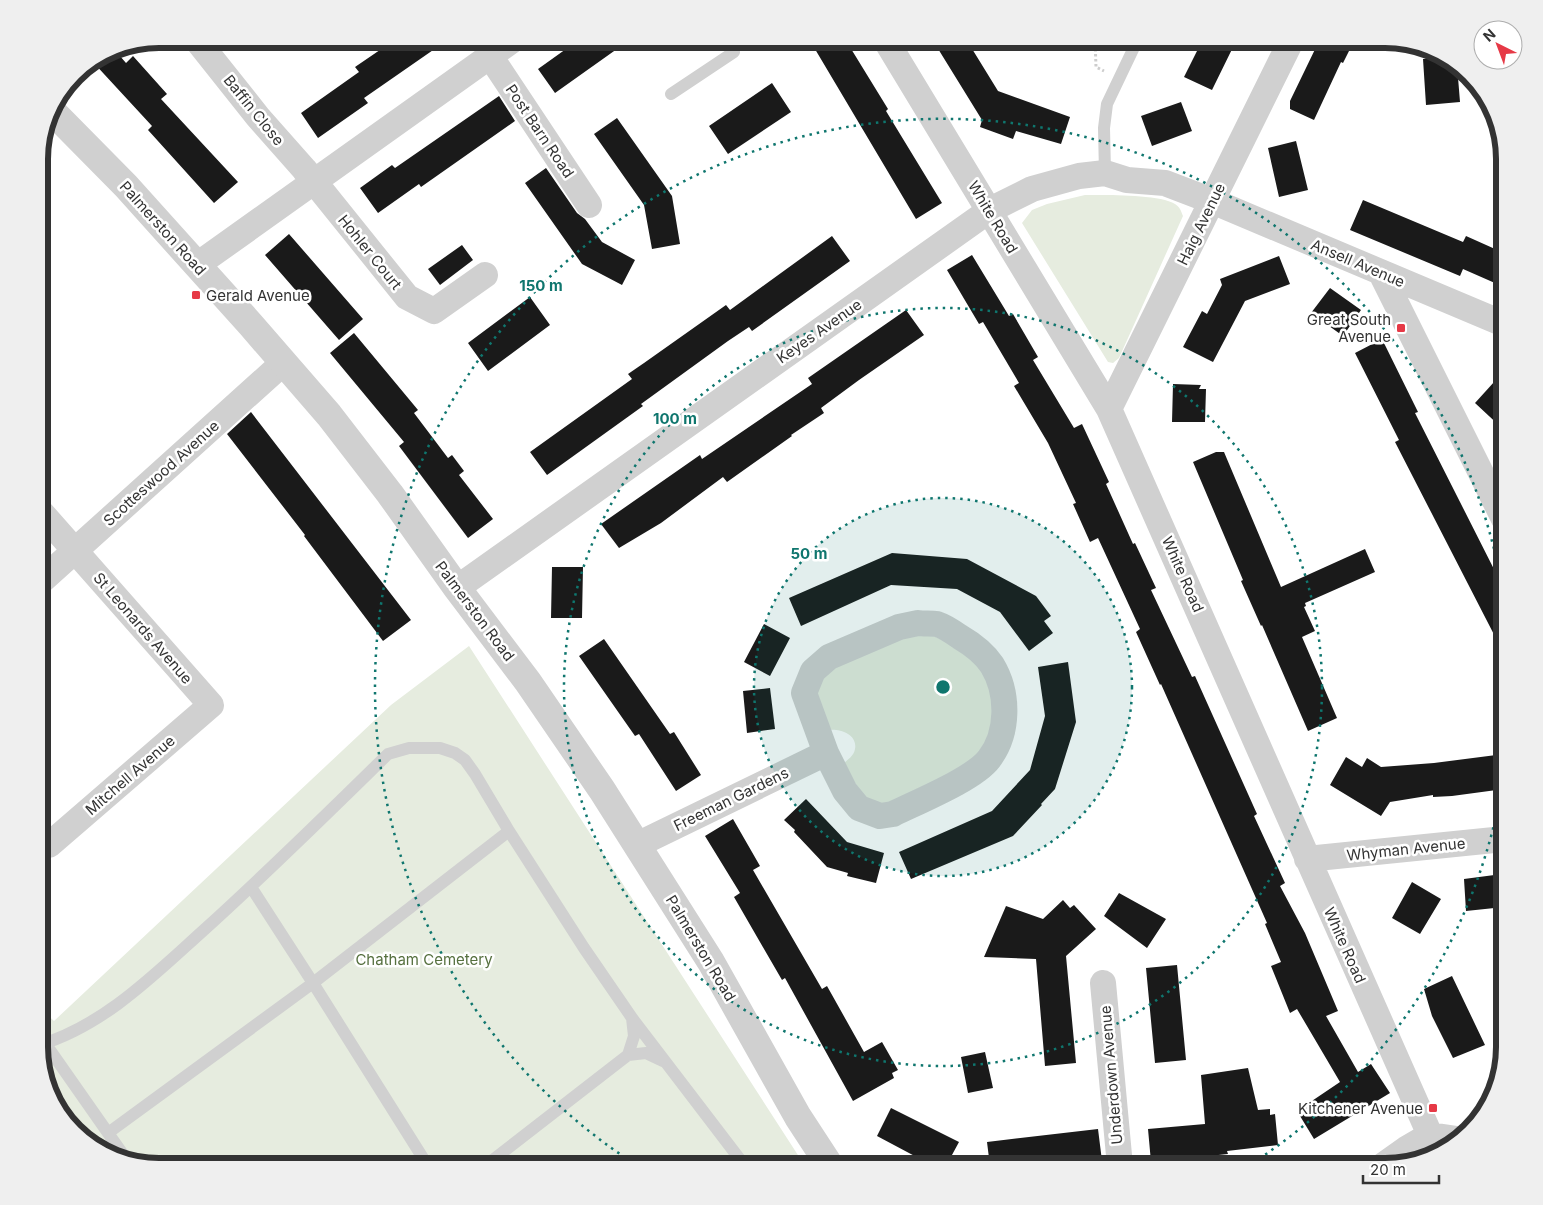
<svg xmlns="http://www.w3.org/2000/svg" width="1543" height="1205" viewBox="0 0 1543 1205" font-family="Inter,sans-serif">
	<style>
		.green { fill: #e6ecdf }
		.building { fill: #1a1a1a }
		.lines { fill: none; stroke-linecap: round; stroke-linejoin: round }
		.path { stroke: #cdcdcd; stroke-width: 3; stroke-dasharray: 2.5 2.5; stroke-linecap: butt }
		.service { stroke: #d0d0d0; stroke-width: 12 }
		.minor { stroke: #d0d0d0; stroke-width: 26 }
		.tertiary { stroke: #d0d0d0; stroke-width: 28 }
		.ring { fill: none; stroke: #0f766e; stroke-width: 2.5; stroke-dasharray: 2.5 5 }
		.poi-dot { fill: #e63946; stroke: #fff; stroke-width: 2 }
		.labels { text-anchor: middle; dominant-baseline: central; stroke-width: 5; stroke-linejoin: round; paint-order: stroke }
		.street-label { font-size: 15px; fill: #333; stroke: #fff }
		.poi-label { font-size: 15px; fill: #333; stroke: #fff; text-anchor: end }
		.park-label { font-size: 15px; fill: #56703f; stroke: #fff }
		.rim { fill: none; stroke: #333; stroke-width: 6 }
		.centre { fill: #0f766e; stroke: #fff; stroke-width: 2.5 }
		.ring-label { font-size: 15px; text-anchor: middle; font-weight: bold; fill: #0f766e; stroke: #fff; stroke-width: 5; stroke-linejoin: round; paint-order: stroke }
	</style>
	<rect width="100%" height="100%" fill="#fff"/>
	<path class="green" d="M1085 195C1105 195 1159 194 1175 204 1180 207 1181 211 1183 216L1119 358 1113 363 1108 362 1022 223 1032 210 1047 204Z
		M909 634 934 636 972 655 992 686 993 730 971 766 884 805 866 800 843 764C847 760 854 756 855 749 858 734 839 728 828 730L817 695 818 687 828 671Z
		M469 646 805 1166H158L113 1157 80 1137 51 1100 39 1054V1007L54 1021 391 705Z"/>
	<path class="building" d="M396 39H449L364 98 368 103 318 138 301 113 359 72 355 67Z
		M580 39H631L555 93 538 69Z
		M809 39H845L888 109 886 111 942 203 916 219Z
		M932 39H966L998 91 1070 117 1061 144 1016 131 1013 139 980 127 982 120Z
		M1203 39H1237L1212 90 1184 77Z
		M1320 39H1355L1343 63 1341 62 1314 120 1290 109V101Z
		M113 48 126 63 133 56 167 94 161 99 238 182 214 203 148 130 152 126 92 61Z
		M1446 57 1457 65 1460 102 1426 105 1423 59Z
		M772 83 791 112 728 154 709 126Z
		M499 96 515 121 421 187 419 184 378 213 360 188 392 165 395 168Z
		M1181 102 1192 131 1152 146 1141 116Z
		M617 118 672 196 680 244 652 249 644 205 594 134Z
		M1296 141 1308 190 1279 197 1268 148Z
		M546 168 577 213 585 219 602 242 635 260 622 285 582 264 525 183Z
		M1363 200 1463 242 1466 236 1504 253V287L1463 269 1460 276 1350 230Z
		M289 234 363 319 339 340 265 255Z
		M832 236 850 261 752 331 749 327 728 341 641 404 643 406 547 475 530 452 632 379 628 374 644 363 726 305 730 310Z
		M462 245 473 260 440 285 428 269Z
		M972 255 1009 316 1013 314 1038 357 1033 360 1074 428 1082 424 1109 482 1106 484 1133 544 1135 543 1156 588 1151 590 1192 677 1195 676 1257 814 1254 816 1285 883 1280 886 1305 933 1338 1011 1326 1016 1358 1072 1371 1064 1390 1093 1314 1139 1297 1111 1340 1082 1297 1009 1290 1013 1271 966 1281 962 1265 924 1267 923 1161 684 1160 685 1136 632 1140 629 1098 538 1090 542 1073 504 1076 503 1048 443 1014 386 1019 383 983 322 979 324 947 270Z
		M1279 256 1290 284 1245 301 1213 362 1183 347 1202 311 1207 314 1222 285 1220 279Z
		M1330 288 1361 310 1343 336 1311 313Z
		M530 297 550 325 488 371 468 343Z
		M906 310 924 335 859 380 821 408 824 413 791 435 792 436 727 482 723 477 661 523 619 548 601 524 700 455 702 459 812 384 808 378Z
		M354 333 418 410 414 413 448 458 452 455 464 471 459 475 493 519 468 538 399 446 404 442 330 353Z
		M1382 339 1418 412 1415 413 1504 589V654L1395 442 1399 440 1355 353Z
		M1504 371V430L1475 403Z
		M1173 384 1201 385 1199 389H1206L1205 422H1172Z
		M251 412 411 620 383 641 304 536 305 535 227 434Z
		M1216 452H1224L1281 587 1365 549 1375 572 1305 603 1306 606 1304 607 1315 631 1302 637 1337 718 1308 731 1262 625 1261 626 1241 581 1243 580 1193 462Z
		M892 553 967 559 1036 596 1051 616 1044 621 1053 633 1029 651 1000 612 957 589 891 585 801 626 789 598Z
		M552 567H583L582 618H551Z
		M764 624 790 638 770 676 744 662Z
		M604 639 670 734 674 732 701 775 676 791 639 734 635 736 579 656Z
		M1068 662 1076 722 1055 789 1041 804 1042 805 1013 836 911 879 899 852 992 811 1030 770 1045 716 1038 667Z
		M770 688 775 729 747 733 743 691Z
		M1504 754V789L1452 796 1433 797V795L1390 802 1381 816 1330 785 1346 757 1362 767 1367 758 1381 767 1434 763Z
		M806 799 847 842 884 853 876 883 847 876 848 873 827 867 794 832 795 830 784 820Z
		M733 819 760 866 753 870 822 989 827 986 864 1052 882 1042 898 1070 892 1073 894 1078 853 1101 785 978 782 980 734 897 740 893 705 836Z
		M1502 874 1504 907 1466 911 1464 879Z
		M1412 882 1441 899 1420 934 1392 918Z
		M1119 893 1166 919 1147 948 1104 916Z
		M1063 900 1070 908 1074 905 1096 929 1066 956 1076 1063 1045 1066 1036 959 984 957 1006 906 1043 919Z
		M1177 965 1186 1060 1155 1063 1146 968Z
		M1452 976 1485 1045 1453 1058 1432 1016 1424 989Z
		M985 1052 993 1088 968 1093 961 1057Z
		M1248 1068 1258 1110 1270 1109V1115L1275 1114 1278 1145 1227 1151 1228 1154 1151 1162 1148 1129 1205 1124 1201 1075Z
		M891 1108 959 1142 946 1166H937L924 1161 877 1136Z
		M1098 1129 1102 1161 1056 1166H990L987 1142Z"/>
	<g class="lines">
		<path class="path" d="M1095 39 1096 67 1104 71"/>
		<path class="service" d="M671 94 734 52 726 39
			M1105 173 1104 128 1107 104 1138 39
			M251 887 313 983 428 1166
			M632 1018 745 1166
			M45 1043 108 1133
			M39 1045C104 1026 156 973 205 929 268 872 328 813 388 754L409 748H440L455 753 465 760 475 774 509 831 584 948 632 1018 634 1036 628 1055 485 1166
			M628 1055 646 1053 663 1061
			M127 1160 108 1133 313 983 509 831"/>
		<path class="minor" d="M196 39 258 117 304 169 407 297 434 311 485 275
			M885 39 1109 409 1430 1135
			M490 56 589 205
			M197 265 514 39
			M1381 273 1504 519
			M1109 409 1292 39
			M39 583 283 363
			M457 588 990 210 1032 189 1079 176 1105 173 1127 180 1165 183 1212 201 1504 324
			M918 623C924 624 931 623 937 624 946 627 953 632 960 637 972 644 984 653 992 665 1009 693 1009 733 989 759 974 779 917 802 893 814L880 816 859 808 845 791 826 753 804 693 813 671 829 657 899 627Z
			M39 834 49 845 211 705 39 510
			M637 845 826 753
			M1307 859 1504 839
			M1103 983 1120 1166
			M1382 1166 1406 1149 1430 1135 1457 1139"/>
		<path class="tertiary" d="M50 109 126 186 251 325 329 415 390 494 457 588 528 682 602 790 711 962 798 1117 830 1166"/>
	</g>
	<circle cx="943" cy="687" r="189" fill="#0f766e" fill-opacity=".12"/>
	<g class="ring">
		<circle cx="943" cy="687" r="189"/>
		<circle cx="943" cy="687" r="379"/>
		<path d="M1504 776A568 568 0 0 1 1248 1166M638 1166A568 568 0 1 1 1504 598"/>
	</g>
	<g class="poi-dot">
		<rect x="191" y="290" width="10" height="10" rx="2.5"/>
		<rect x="1396" y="323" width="10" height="10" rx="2.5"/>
		<rect x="1428" y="1103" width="10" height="10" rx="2.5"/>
	</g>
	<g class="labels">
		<g class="street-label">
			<text transform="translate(254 110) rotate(51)">Baffin Close</text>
			<text transform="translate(540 131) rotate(56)">Post Barn Road</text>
			<text transform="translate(993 217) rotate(59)">White Road</text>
			<text transform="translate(1201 224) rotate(-64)">Haig Avenue</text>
			<text transform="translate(163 228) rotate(48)">Palmerston Road</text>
			<text transform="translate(370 252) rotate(51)">Hohler Court</text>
			<text transform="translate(1358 263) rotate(23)">Ansell Avenue</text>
			<text transform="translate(819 331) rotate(-35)">Keyes Avenue</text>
			<text transform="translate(161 473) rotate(-42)">Scotteswood Avenue</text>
			<text transform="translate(1183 574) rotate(66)">White Road</text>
			<text transform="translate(475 611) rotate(53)">Palmerston Road</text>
			<text transform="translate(143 628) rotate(49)">St Leonards Avenue</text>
			<text transform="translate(130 775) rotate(-41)">Mitchell Avenue</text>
			<text transform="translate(731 799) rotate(-26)">Freeman Gardens</text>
			<text transform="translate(1406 849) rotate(-6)">Whyman Avenue</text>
			<text transform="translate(1345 945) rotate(66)">White Road</text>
			<text transform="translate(701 948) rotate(59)">Palmerston Road</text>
			<text transform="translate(1111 1075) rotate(-95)">Underdown Avenue</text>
		</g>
		<g class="poi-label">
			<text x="206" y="295" text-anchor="start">Gerald Avenue</text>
			<text x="1391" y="319">Great South<tspan x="1391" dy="17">Avenue</tspan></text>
			<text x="1423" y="1108">Kitchener Avenue</text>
		</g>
		<g class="park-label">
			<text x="424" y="959">Chatham Cemetery</text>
		</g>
	</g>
	<path d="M0 0H1543V1205H0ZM159 48H1385A111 111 0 0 1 1496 159V1047A111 111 0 0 1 1385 1158H159A111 111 0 0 1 48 1047V159A111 111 0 0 1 159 48Z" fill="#efefef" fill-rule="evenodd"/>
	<path class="rim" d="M159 48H1385A111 111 0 0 1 1496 159V1047A111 111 0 0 1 1385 1158H159A111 111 0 0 1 48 1047V159A111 111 0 0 1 159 48Z"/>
	<circle cx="943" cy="687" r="8" class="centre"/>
	<g class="ring-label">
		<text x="541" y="291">150 m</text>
		<text x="675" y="424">100 m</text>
		<text x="809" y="559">50 m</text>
	</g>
	<g transform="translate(1498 45) rotate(318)"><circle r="24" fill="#ffffff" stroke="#adadad"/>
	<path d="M0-4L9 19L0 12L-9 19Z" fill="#e63946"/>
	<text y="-8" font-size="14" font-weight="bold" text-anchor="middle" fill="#333333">N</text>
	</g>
	<path d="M1363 1175v8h76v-8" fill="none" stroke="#333333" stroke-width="2.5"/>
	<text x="1370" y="1175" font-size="15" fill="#333333" stroke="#ffffff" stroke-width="4" paint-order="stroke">20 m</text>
</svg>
